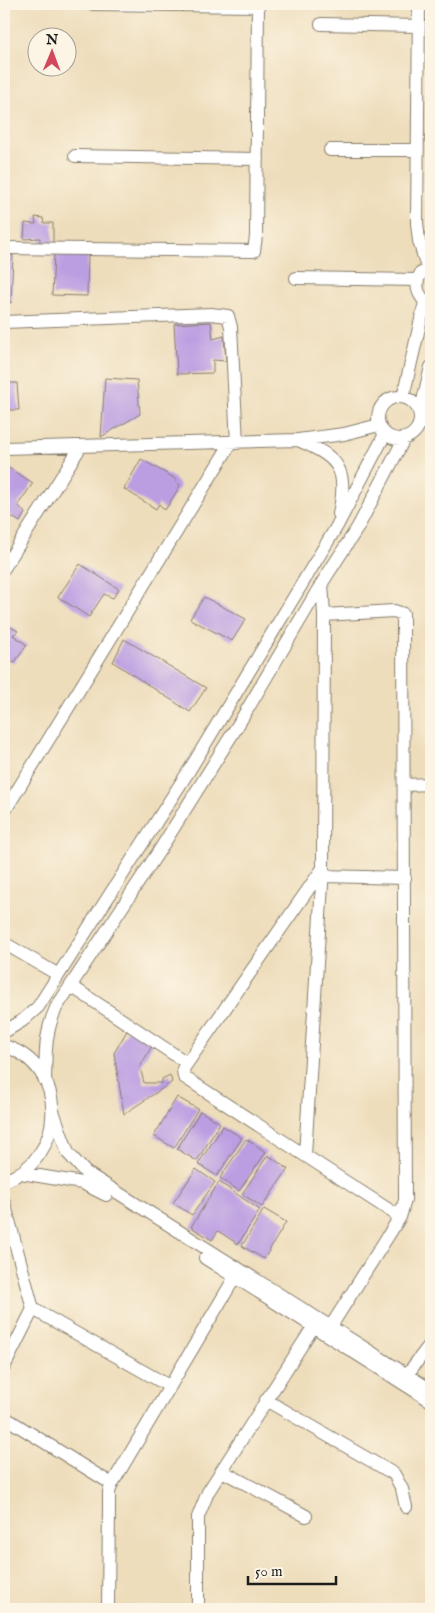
<svg xmlns="http://www.w3.org/2000/svg" width="435" height="1613" viewBox="0 0 435 1613" font-family="'IM FELL English',serif">
	<style>
		.building { fill: #bb9ee2 }
		.lines { fill: none; stroke-linecap: round; stroke-linejoin: round }
		.minor-casing { stroke: #857c6c; stroke-width: 14 }
		.minor { stroke: #fff; stroke-width: 12 }
	</style>
	<rect width="100%" height="100%" fill="#fcf5e5"/>
	<filter id="ink" filterUnits="userSpaceOnUse"><feTurbulence type="fractalNoise" baseFrequency=".02" numOctaves="2"/><feDisplacementMap in="SourceGraphic" scale="10" xChannelSelector="R" yChannelSelector="G"/><feConvolveMatrix kernelMatrix="1 2 1 2 8 2 1 2 1" color-interpolation-filters="sRGB"/></filter>
	<filter id="wash" filterUnits="userSpaceOnUse"><feTurbulence type="fractalNoise" baseFrequency=".0096" numOctaves="4" result="noise"/><feDisplacementMap in="SourceGraphic" scale="20" xChannelSelector="R" yChannelSelector="G"/><feGaussianBlur stdDeviation="1.12" result="paint"/><feColorMatrix in="noise" values="0 0 0 0 0 0 0 0 0 0 0 0 0 0 0 0 0 1.4 0 .05"/><feComposite in="paint" operator="in"/></filter>
	<g filter="url(#wash)">
		<rect width="100%" height="100%" fill="#edb"/>
		<g id="blocks">
			<path class="building" d="M35 217 43 218 44 223H53V246L40 245V238L24 239 25 223 36 224Z
				M4 254 13 255 11 303 4 300Z
				M54 254 88 255 87 296 52 295Z
				M211 322 213 339 224 336 226 361 213 360V373L177 374 174 324Z
				M105 378 137 380 140 414 101 437Z
				M4 383H17L19 410H4Z
				M141 459 174 478 180 486 165 510 159 504 156 509 124 489Z
				M4 465 33 483 18 505 25 513 20 522 4 512Z
				M80 564 119 589 113 598 104 594 89 617 58 597Z
				M204 597 246 619 232 641 190 619Z
				M9 626 18 631 13 635 27 645 14 663 4 656V632Z
				M124 639 206 688 190 712 113 662Z
				M128 1029 153 1044 140 1067 144 1083H162V1079L170 1075 172 1082 124 1114 114 1053Z
				M177 1097 198 1109 174 1148 154 1136Z
				M200 1111 220 1123 197 1161 177 1149Z
				M223 1126 242 1138 217 1176 198 1164Z
				M246 1139 266 1152 239 1191 220 1178Z
				M268 1155 288 1169 262 1207 242 1194Z
				M196 1169 215 1182 192 1215 173 1203Z
				M219 1182 260 1210 238 1244 218 1231 212 1240 191 1227Z
				M264 1209 286 1222 264 1259 242 1246Z"/>
		</g>
	</g>
	<g filter="url(#ink)">
		<use href="#blocks" fill-opacity="0" stroke="#857c6c" stroke-width="1"/>
		<g class="lines">
			<defs>
				<path id="minor" d="M93 4 258 6
					M419 4 417 223 419 241 427 267
					M321 24 419 26
					M330 150H418
					M75 156 257 159
					M4 248 254 251 256 236 258 4
					M421 273C413 286 419 298 431 306
					M296 278 417 280
					M4 322 211 314 228 316 231 327 237 443
					M378 418a21 21 0 1 1 42 0a21 21 0 1 1-42 0Z
					M403 397 425 302
					M420 413 431 367
					M298 440C340 458 348 469 339 514
					M4 448 298 440 344 434 379 425
					M4 568 81 446
					M324 615 394 611 403 614 405 1200 400 1217 326 1334
					M404 785 431 784
					M4 812 231 443
					M323 868 183 1069 184 1077 400 1217
					M322 876 405 878
					M4 943 57 974
					M71 986 187 1063
					M4 1032 22 1021 38 1007 190 769 337 526 385 434
					M4 1046C70 1066 67 1159 4 1181
					M45 1081C46 1053 44 1035 56 1008L161 848 238 725 322 583 358 527 404 439
					M53 1111 68 1153 85 1172 431 1390
					M305 1155 323 868 324 615 322 583
					M21 1173 82 1183 106 1195
					M4 1202 33 1309 4 1367
					M205 1258 431 1401
					M33 1309 169 1386
					M403 1380 431 1343
					M266 1400 394 1474 402 1489 406 1507
					M4 1417 112 1484
					M222 1471 306 1516
					M108 1609 109 1507V1492L112 1484 238 1272
					M198 1609V1517L208 1492 317 1321"/>
			</defs>
			<use href="#minor" class="minor-casing"/>
			<use href="#minor" class="minor"/>
		</g>
	</g>
	<rect width="435" height="1613" fill="none" stroke="#fcf5e5" stroke-width="20"/>
	<g transform="translate(52 52) rotate(1)"><circle r="24" fill="#fcf5e5" stroke="#a29e95"/>
	<path d="M0-4L9 19L0 12L-9 19Z" fill="#d1495b"/>
	<text y="-8" font-size="14" font-weight="bold" text-anchor="middle" fill="#1c1c1c">N</text>
	</g>
	<path d="M248 1576v8h88v-8" fill="none" stroke="#1c1c1c" stroke-width="2.5"/>
	<text x="255" y="1576" font-size="15" fill="#1c1c1c" stroke="#fcf5e5" stroke-width="4" paint-order="stroke">50 m</text>
</svg>
